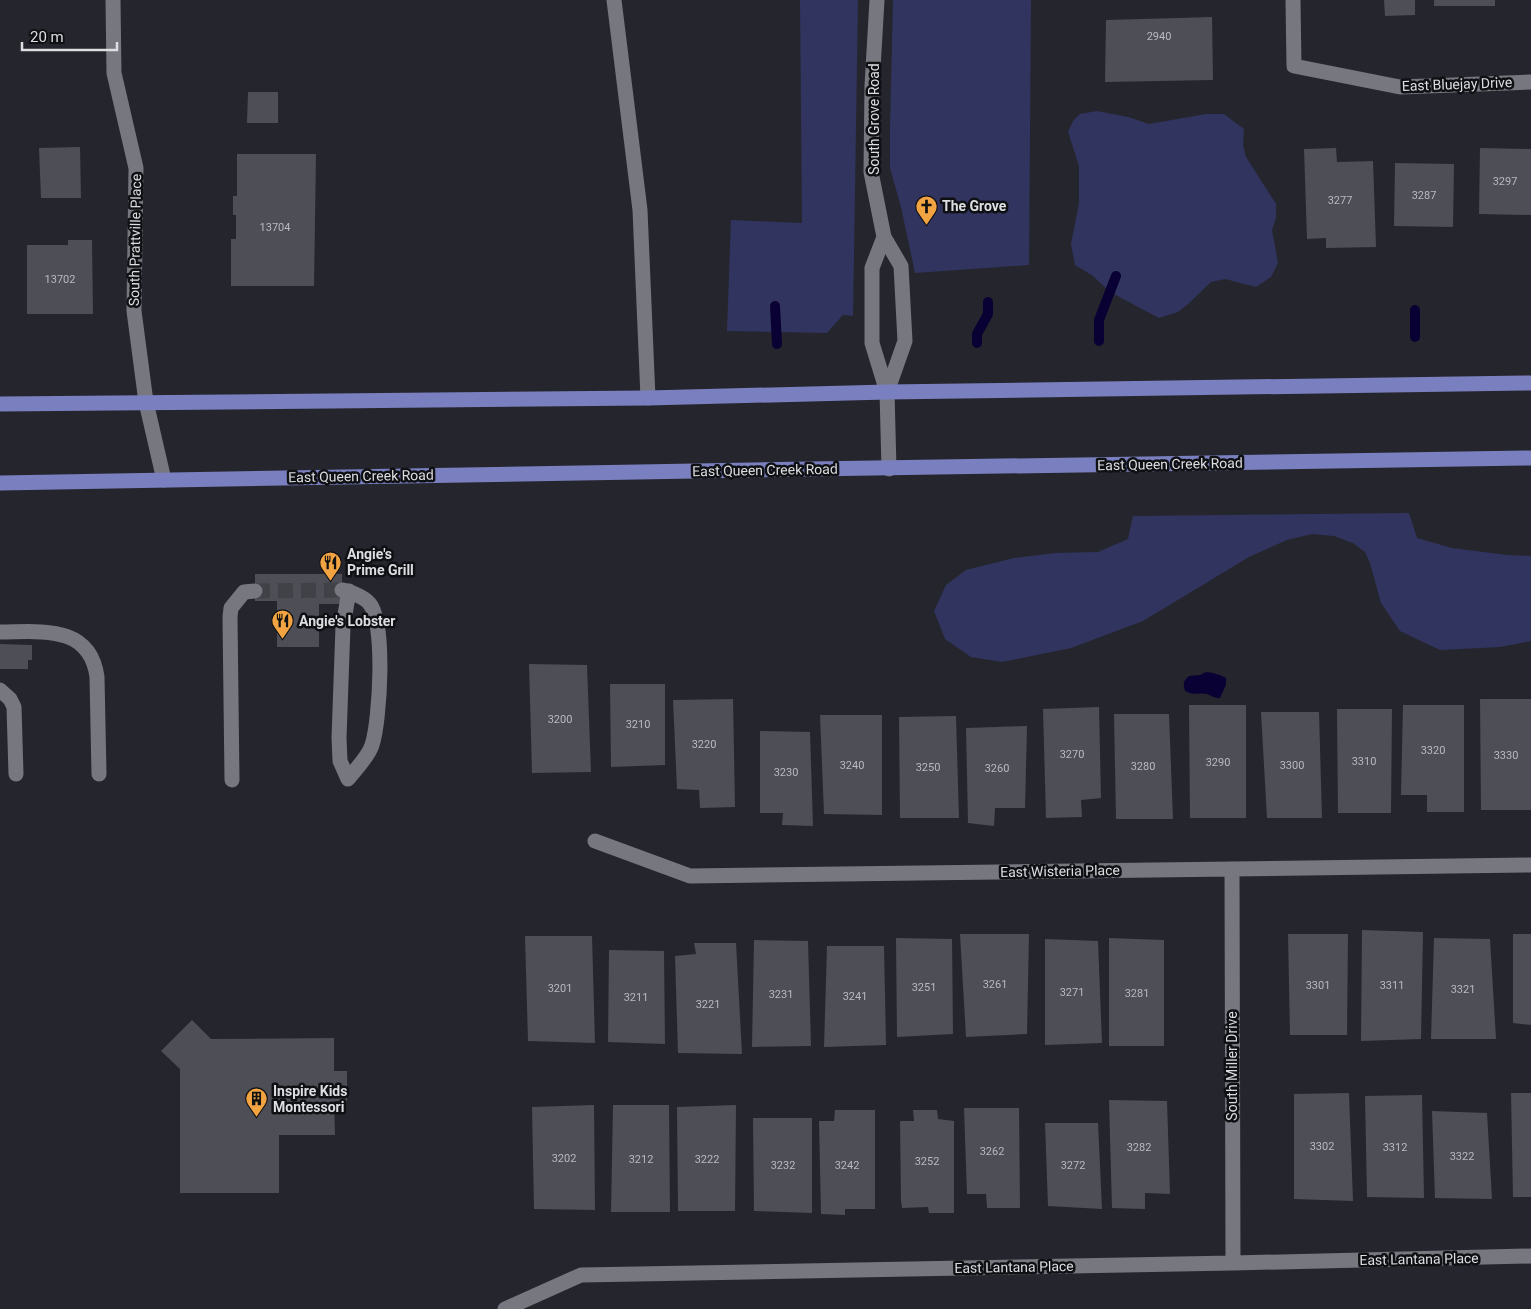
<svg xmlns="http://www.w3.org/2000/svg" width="1531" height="1309" viewBox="0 0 1531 1309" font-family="Roboto,sans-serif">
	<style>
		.green { fill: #31345f }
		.water { fill: #090133 }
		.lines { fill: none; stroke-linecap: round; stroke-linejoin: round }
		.stream { stroke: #090133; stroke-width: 10 }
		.building { fill: #4d4e56 }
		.minor-tunnel { stroke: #414248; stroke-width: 15; stroke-dasharray: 15 8; stroke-linecap: butt }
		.minor { stroke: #76777f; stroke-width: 15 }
		.major { stroke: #7a7fbf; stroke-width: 15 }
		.labels { text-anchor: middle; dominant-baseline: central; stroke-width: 5; stroke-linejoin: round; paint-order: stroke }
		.number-label { font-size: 11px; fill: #b9babf }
		.street-label { font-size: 14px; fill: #dddee2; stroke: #0f1013 }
		.poi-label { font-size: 14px; font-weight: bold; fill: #dddee2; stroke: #0f1013; text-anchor: start }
	</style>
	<rect width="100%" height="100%" fill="#25262d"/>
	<path class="green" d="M800 0H858L853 316 843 315 827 333 727 331 731 220 802 223Z
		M893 0H1031L1029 265 915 273 901 207 890 168V128Z
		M1097 111 1128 117 1149 124 1206 114H1224L1244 129 1243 145 1246 157 1276 204V218L1272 230 1278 263 1271 277 1256 287 1225 279 1211 282 1187 305 1178 312 1159 318 1110 292 1093 276 1075 265 1071 244 1079 203V166L1068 132 1073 121 1080 114Z
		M1409 513 1417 538 1452 548 1507 555 1531 556V641L1500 647 1440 650 1400 631 1381 603 1370 563 1365 552 1353 543 1334 536 1312 534 1287 540 1249 557 1143 621 1071 648 1002 662 971 657 945 639 934 611 946 585 966 570 1014 558 1055 553 1098 552 1128 539 1133 516Z"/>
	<path class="water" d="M1206 672C1210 672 1222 675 1226 678V685L1220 698C1214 698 1212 696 1207 694 1199 692 1194 696 1185 691 1183 684 1183 681 1189 676L1200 675Z"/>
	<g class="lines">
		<path class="stream" d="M775 306 777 344
			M1415 310V337
			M1099 341V320L1116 276
			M977 343V334L988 314V302"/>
	</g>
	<path class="building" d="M1384 0H1415V15L1385 16Z
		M1434 0H1495V6H1434Z
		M1212 17 1213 80 1105 82 1106 20Z
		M248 92H278V123H247Z
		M80 147 81 198H41L39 148Z
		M1336 148 1337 162 1373 161 1376 247 1326 248V238L1307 239 1304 149Z
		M1480 148 1531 149V215L1479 214Z
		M237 154H316L314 286H231V239H236V215H233V196H237Z
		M1395 163 1454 164 1453 227 1394 226Z
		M68 240H92L93 314H27V245H68Z
		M255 574H342V604H319V647H277V601H255Z
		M0 644 32 645V660H28V669H0Z
		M529 664 587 665 591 772 532 773Z
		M610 684H665V765L611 767Z
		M733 699 735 807 700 808 699 790 677 789 673 700Z
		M1480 699H1531V810H1481Z
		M1189 705H1246V818H1190Z
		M1403 705H1464V812H1427V795H1401Z
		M1099 707 1101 798 1081 800 1082 817 1046 818 1043 709Z
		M1337 709H1392L1391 813H1338Z
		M1261 712H1319L1322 818H1267Z
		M1114 714H1169L1173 819H1116Z
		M820 715H882V815L824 814Z
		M956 716 959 818H900L899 717Z
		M1027 726 1025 808H995L994 826 968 823 966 728Z
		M760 731 810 732 813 826 782 825 783 813H760Z
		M1362 930 1423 932 1421 1039 1361 1041Z
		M960 934H1029L1027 1034 966 1037Z
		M1288 934H1348L1347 1035H1290Z
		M1513 934H1531V1025L1513 1023Z
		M525 936H592L595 1043 528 1041Z
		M896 938 952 939 953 1034 897 1037Z
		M1109 938 1164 940V1046H1109Z
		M1434 938 1490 939 1496 1039H1431Z
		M1045 939 1098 941 1102 1043 1045 1045Z
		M754 940 808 941 811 1046 752 1047Z
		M694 943H736L742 1054 678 1053 675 956 696 954Z
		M827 946H884L886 1045 824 1047Z
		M609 950 664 951 665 1044 608 1042Z
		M192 1020 211 1039 334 1038V1071H347V1101H334L335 1135H279V1193H180V1069L161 1051Z
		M1349 1093 1353 1201 1294 1199V1094Z
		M1511 1093H1531V1197H1513Z
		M1422 1095 1424 1198 1367 1197 1365 1096Z
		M1109 1100 1167 1101 1170 1194 1145 1193V1209L1112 1208Z
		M594 1105 595 1210 534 1209 532 1107Z
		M613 1105H669L670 1212H611Z
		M736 1105 735 1211H678L677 1107Z
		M964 1108H1019L1020 1208H987L986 1194H967Z
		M835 1110H875V1209H845V1215L821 1214 819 1121H834Z
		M913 1110H937L938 1119 954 1121V1213H929L928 1207 902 1208 901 1201 900 1121H914Z
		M1432 1111 1487 1113 1492 1199 1435 1198Z
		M753 1118H812V1213L754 1211Z
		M1045 1123H1098L1102 1209 1048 1206Z"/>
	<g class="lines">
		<path class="minor-tunnel" d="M255 591 342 590"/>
		<path class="minor" d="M113 0 114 73 136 168 134 311 146 402 164 480
			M614 0 640 210 648 398
			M877 0 872 86 871 172 884 237 901 266 905 341 887 392
			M1293 0 1294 66 1400 87 1531 82
			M884 237 872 268V343L887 392 889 469
			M342 590C349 591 364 597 369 603 386 621 380 721 372 745 369 756 355 770 348 779L340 761 339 738 343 626 349 591
			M0 632C40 632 90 624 97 677L99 774
			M0 690 10 699 14 707 16 774
			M232 780 230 617 231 608 244 592 255 591
			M595 841 690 876 1531 865
			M1232 869 1233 1263
			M505 1309 581 1275 1233 1263 1531 1256"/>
		<path class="major" d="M0 404 648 398 887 392 1531 383
			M0 483C510 472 1021 467 1531 458"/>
	</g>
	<defs>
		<symbol id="church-pin" viewBox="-11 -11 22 30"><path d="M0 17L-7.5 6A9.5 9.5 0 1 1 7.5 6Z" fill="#f3a442" stroke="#0f1013"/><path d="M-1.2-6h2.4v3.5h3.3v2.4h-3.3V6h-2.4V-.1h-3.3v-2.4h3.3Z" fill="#111"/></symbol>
		<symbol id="restaurant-pin" viewBox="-11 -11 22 30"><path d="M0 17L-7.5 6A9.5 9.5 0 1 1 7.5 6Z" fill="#f3a442" stroke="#0f1013"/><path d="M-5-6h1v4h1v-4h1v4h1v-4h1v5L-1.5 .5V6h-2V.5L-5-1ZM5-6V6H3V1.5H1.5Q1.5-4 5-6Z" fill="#111"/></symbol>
		<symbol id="building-pin" viewBox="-11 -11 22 30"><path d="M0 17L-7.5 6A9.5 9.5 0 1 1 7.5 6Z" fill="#f3a442" stroke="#0f1013"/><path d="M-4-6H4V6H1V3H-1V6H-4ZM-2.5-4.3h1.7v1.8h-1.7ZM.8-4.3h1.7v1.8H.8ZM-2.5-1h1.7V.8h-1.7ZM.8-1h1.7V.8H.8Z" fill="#111"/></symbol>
	</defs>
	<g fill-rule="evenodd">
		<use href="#church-pin" x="914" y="194" width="25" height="34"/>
		<use href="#restaurant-pin" x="318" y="550" width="25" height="34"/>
		<use href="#restaurant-pin" x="270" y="608" width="25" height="34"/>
		<use href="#building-pin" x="244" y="1086" width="25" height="34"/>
	</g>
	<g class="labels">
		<g class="number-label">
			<text x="1159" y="36">2940</text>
			<text x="1505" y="181">3297</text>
			<text x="1424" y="195">3287</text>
			<text x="1340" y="200">3277</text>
			<text x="275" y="227">13704</text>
			<text x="60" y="279">13702</text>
			<text x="560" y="719">3200</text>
			<text x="638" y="724">3210</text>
			<text x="704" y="744">3220</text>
			<text x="1433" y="750">3320</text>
			<text x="1072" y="754">3270</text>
			<text x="1506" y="755">3330</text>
			<text x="1364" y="761">3310</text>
			<text x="1218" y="762">3290</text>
			<text x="852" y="765">3240</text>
			<text x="1292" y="765">3300</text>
			<text x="1143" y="766">3280</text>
			<text x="928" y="767">3250</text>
			<text x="997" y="768">3260</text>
			<text x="786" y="772">3230</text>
			<text x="995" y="984">3261</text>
			<text x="1318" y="985">3301</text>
			<text x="1392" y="985">3311</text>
			<text x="924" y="987">3251</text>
			<text x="560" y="988">3201</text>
			<text x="1463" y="989">3321</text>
			<text x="1072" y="992">3271</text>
			<text x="1137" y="993">3281</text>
			<text x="781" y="994">3231</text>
			<text x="855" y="996">3241</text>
			<text x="636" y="997">3211</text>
			<text x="708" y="1004">3221</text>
			<text x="1322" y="1146">3302</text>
			<text x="1139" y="1147">3282</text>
			<text x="1395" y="1147">3312</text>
			<text x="992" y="1151">3262</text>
			<text x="1462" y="1156">3322</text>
			<text x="564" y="1158">3202</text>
			<text x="641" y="1159">3212</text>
			<text x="707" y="1159">3222</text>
			<text x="927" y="1161">3252</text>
			<text x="783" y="1165">3232</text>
			<text x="847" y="1165">3242</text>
			<text x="1073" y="1165">3272</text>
		</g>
		<g class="street-label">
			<text transform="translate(1457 84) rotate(-2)">East Bluejay Drive</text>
			<text transform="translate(874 119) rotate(-90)">South Grove Road</text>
			<text transform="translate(135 240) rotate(-89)">South Prattville Place</text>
			<text transform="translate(1170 464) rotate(-1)">East Queen Creek Road</text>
			<text transform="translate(765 470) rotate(-1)">East Queen Creek Road</text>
			<text transform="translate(361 476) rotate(-1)">East Queen Creek Road</text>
			<text transform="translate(1060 871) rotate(-1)">East Wisteria Place</text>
			<text transform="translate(1232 1066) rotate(-90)">South Miller Drive</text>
			<text transform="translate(1419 1259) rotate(-1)">East Lantana Place</text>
			<text transform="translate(1014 1267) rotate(-1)">East Lantana Place</text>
		</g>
		<g class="poi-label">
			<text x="942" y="206">The Grove</text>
			<text x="347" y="554">Angie's<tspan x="347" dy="16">Prime Grill</tspan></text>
			<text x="299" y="621">Angie's Lobster</text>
			<text x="273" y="1091">Inspire Kids<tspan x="273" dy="16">Montessori</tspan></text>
		</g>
	</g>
	<path d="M22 42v8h95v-8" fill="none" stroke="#dddee2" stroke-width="2.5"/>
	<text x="30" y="42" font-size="15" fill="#dddee2" stroke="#0f1013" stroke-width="4" paint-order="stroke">20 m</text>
</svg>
